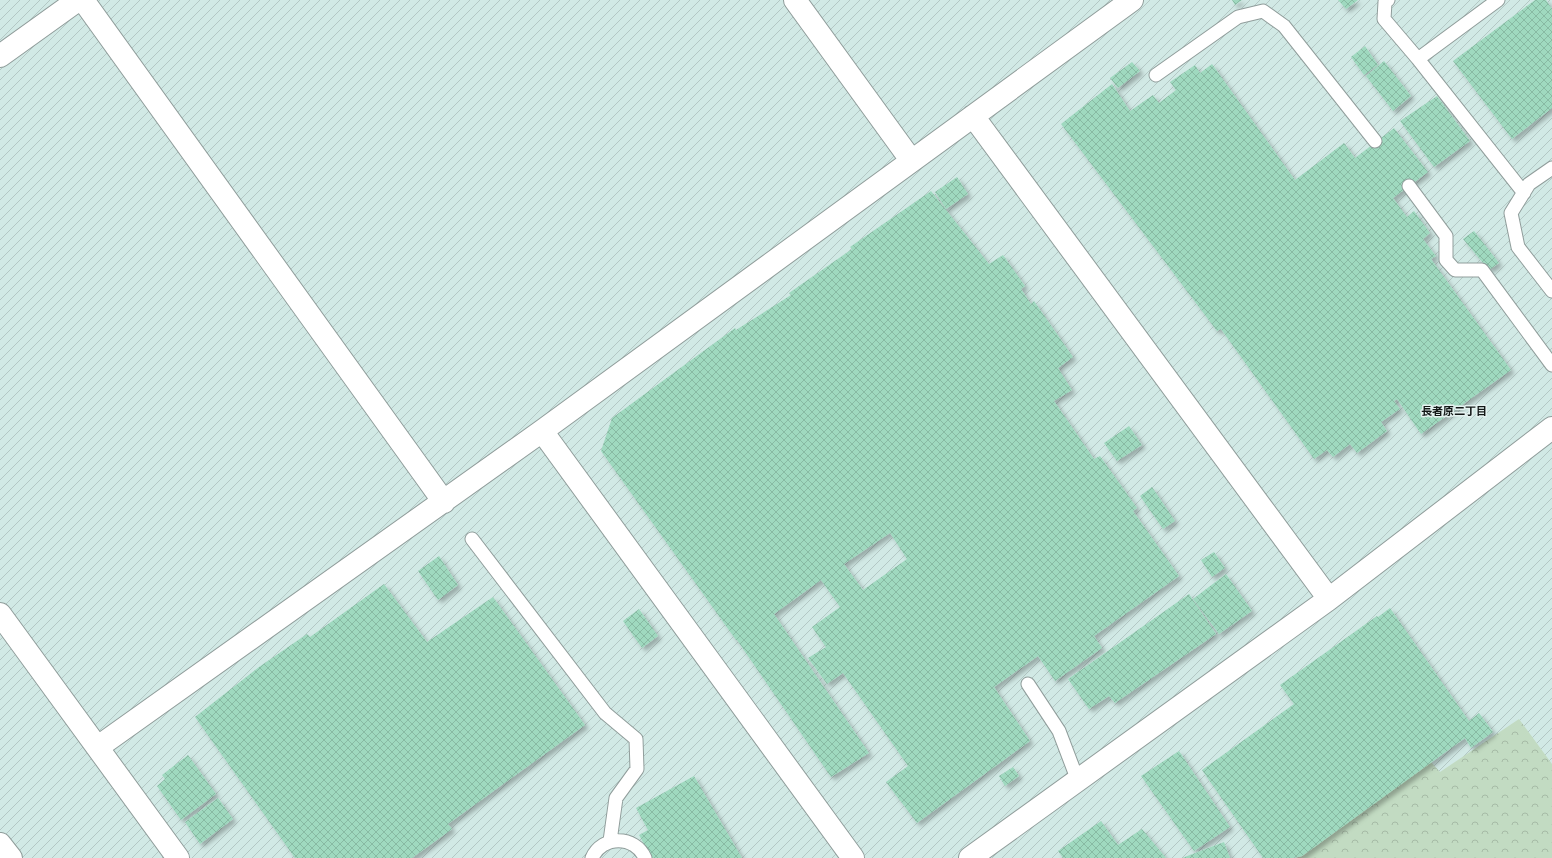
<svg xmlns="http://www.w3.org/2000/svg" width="1552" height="858" viewBox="0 0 1552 858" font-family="'Times New Roman','Noto Sans JP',serif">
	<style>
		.industrial { fill: url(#industrial-furrows) }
		.forest { fill: url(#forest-crowns) }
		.building { fill: url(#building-cross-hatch); fill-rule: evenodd; filter: url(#shadow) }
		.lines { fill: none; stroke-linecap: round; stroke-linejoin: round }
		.service-casing { stroke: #909d9b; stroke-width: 15 }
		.tertiary-casing { stroke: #909d9b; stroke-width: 24 }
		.service { stroke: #fff; stroke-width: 13 }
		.tertiary { stroke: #fff; stroke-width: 22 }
		.labels { text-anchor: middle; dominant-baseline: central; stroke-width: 3; stroke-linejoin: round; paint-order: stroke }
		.neighbourhood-label { font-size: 11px; font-weight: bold; fill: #131817; stroke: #e4f2f0 }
	</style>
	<defs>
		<pattern id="industrial-furrows" width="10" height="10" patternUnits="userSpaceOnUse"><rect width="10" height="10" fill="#d1e9e5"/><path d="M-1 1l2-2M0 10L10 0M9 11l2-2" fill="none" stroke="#b3c7c4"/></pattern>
		<pattern id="forest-crowns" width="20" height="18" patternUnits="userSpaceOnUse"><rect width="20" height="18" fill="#c2dbc2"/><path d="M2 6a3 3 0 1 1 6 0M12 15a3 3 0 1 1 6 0" fill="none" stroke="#a6bba6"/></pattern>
		<pattern id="building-cross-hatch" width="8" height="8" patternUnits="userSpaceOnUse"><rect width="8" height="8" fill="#9fd9bf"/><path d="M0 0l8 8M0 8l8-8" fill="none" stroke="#88baa3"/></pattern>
		<filter id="shadow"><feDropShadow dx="3.5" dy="3.5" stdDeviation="2" flood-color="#0004"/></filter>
	</defs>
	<rect width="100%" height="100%" fill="#e4f2f0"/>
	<path class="industrial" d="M0 0H1552V858H0Z"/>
	<path class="forest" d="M1519 719 1552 764V858H1295L1302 856 1431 762 1440 772Z"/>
	<path class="building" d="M1232 0H1242L1235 5Z
		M1338 0H1358L1346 9Z
		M1535 0H1546L1552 9V108L1512 139 1453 61Z
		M1365 46 1378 65 1364 75 1351 57Z
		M1384 61 1411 96 1393 111 1366 76Z
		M1132 62 1140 71 1118 88 1110 78Z
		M1212 64 1295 180 1344 143 1355 158 1394 128 1428 172 1393 198 1407 217 1414 211 1430 233 1423 239 1436 256 1431 259 1511 370 1421 434 1397 399 1394 401 1400 409 1381 422 1387 431 1357 453 1350 444 1333 457 1327 450 1314 459 1221 329 1217 331 1061 124 1112 84 1130 111 1153 95 1159 103 1176 90 1170 82 1195 65 1200 73Z
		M1437 96 1470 141 1434 167 1400 121Z
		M957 177 968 194 946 209 935 192Z
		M931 191 989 264 1003 255 1025 286 1021 289 1031 304 1034 301 1073 357 1058 368 1072 390 1054 401 1094 459 1100 456 1137 508 1133 511 1179 576 1094 636 1102 648 1055 681 1038 656 994 687 1030 741 917 823 886 782 908 766 843 673 827 684 808 658 826 647 812 627 840 607 821 580 774 614 869 753 831 777 737 640H736L601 451 612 418 735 328 736 330 791 295 789 293 852 249 850 247ZM890 533 907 559 863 590 844 564Z
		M1474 231 1499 263 1489 270 1463 239Z
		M1129 426 1142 445 1117 461 1104 443Z
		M1152 487 1175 521 1163 529 1140 496Z
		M1214 552 1225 568 1212 577 1201 560Z
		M439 556 458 585 438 600 418 571Z
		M1226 574 1252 611 1219 634 1193 599Z
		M384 584 427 642 493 597 585 725 448 824 452 829 412 858H295L195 717 259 667 307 634 310 637Z
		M1189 594 1216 634 1115 703 1109 696 1089 709 1068 679Z
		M1390 608 1469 721 1479 713 1493 732 1471 748 1465 738 1302 856 1293 858H1263L1202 770 1294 704 1280 685 1377 616 1378 617Z
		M639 609 658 636 642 648 623 621Z
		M1179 751 1230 827 1194 851 1141 776Z
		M188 755 216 794 181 820 157 786 165 779 162 775Z
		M1013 767 1019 776 1005 786 999 776Z
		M694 776 742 858H652L639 835 648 830 636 808Z
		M218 798 233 819 200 844 185 822Z
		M1101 821 1118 845 1142 829 1166 858H1063L1058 851Z
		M1224 842 1230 858H1182Z"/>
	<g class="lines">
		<defs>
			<path id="service" d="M1388 0 1385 2 1384 19 1418 59
				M1498 0 1418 59 1524 193
				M1156 75 1238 17 1263 11 1284 26 1375 141
				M1552 168 1529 184 1511 213 1518 247 1552 291
				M1409 186 1446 236V260L1455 270H1482L1552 365
				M472 539 605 713 636 739 637 769 616 798 610 841
				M1028 684 1059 731 1078 781
				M592 858C602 835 635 835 645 858"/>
			<path id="tertiary" d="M83 0 444 502
				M795 0 911 160
				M0 56 78 0
				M973 116 1329 599
				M542 431 853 858
				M0 614 178 858
				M98 747 542 431 1132 0
				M0 844 11 858
				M970 858 1329 599 1552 428"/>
		</defs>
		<use href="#service" class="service-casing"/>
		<use href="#tertiary" class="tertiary-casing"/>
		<use href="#service" class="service"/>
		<use href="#tertiary" class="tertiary"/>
	</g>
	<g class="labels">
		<g class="neighbourhood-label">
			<text x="1454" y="411">長者原二丁目</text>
		</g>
	</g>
</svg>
